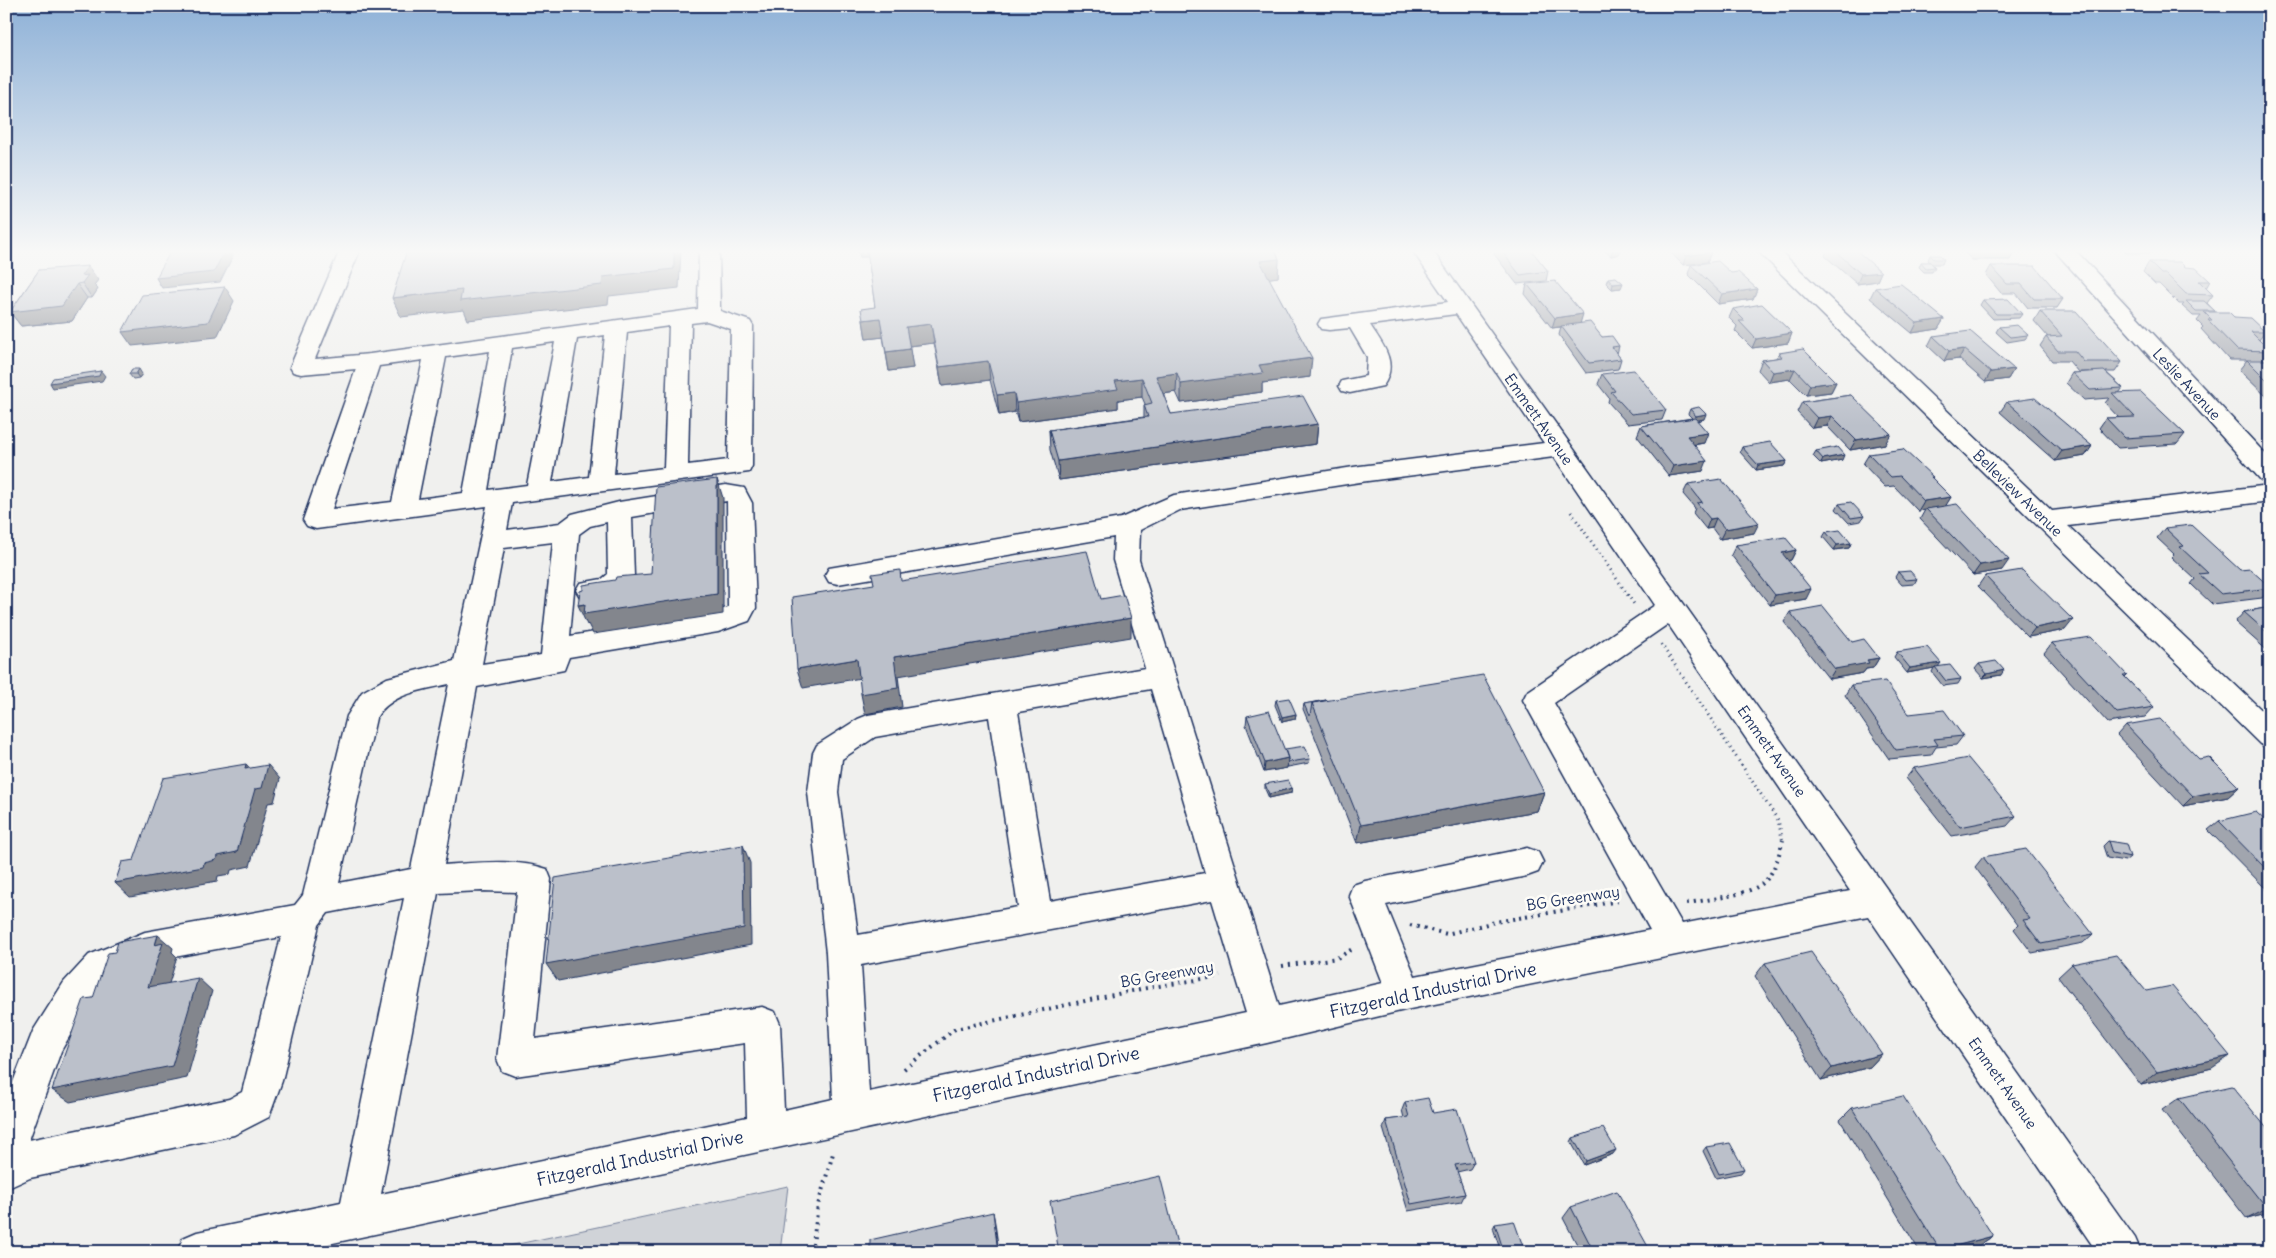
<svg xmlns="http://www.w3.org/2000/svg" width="2276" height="1258" viewBox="0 0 2276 1258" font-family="Delius,sans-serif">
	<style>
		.green { fill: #d0d3d8; stroke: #76819b }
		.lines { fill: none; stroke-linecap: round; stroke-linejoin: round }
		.minor-casing { stroke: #1b2f5e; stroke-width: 3 }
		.path-far1 { stroke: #1b2f5e; stroke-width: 3; stroke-dasharray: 1 4; stroke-linecap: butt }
		.path { stroke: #1b2f5e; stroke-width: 4; stroke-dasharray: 2 5; stroke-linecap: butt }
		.minor { fill: #fdfcf7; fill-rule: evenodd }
		.wall { fill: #a1a5ae; stroke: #1b2f5e }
		.shaded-wall { fill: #83868d; stroke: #1b2f5e }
		.building { fill: #bbc0ca; stroke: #1b2f5e }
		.labels { text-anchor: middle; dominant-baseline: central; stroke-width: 5; stroke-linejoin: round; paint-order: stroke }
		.street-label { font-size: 15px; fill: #1b2f5e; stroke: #fdfcf7 }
		.near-street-label { font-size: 18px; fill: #1b2f5e; stroke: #fdfcf7 }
	</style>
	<rect width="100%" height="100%" fill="#f0f0ee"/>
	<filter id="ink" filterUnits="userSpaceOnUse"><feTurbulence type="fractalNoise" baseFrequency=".02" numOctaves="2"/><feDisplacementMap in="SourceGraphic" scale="10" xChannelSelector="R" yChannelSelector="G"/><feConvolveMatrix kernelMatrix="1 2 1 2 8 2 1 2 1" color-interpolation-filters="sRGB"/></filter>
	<g filter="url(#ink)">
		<path class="green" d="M788 1186 780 1252H481Z"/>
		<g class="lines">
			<defs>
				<path id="minor" d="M340 250H360L315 359 370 354 698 309 699 250H719L720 311 750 321 753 326 752 466 749 472 512 503 507 530 560 523 572 514 619 502 726 485 744 488 752 503 756 608 749 621 718 632 569 657 564 670 477 687 444 865C476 863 516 858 547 869L551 879 535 1039 762 1007 775 1012 780 1024 784 1110 833 1099 826 953 808 792 813 753 817 745 858 719 868 715 1145 668 1113 560 1114 537 838 584 829 582 825 575 829 568 1121 518 1174 495 1360 466 1544 443 1456 314 1370 325C1383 345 1399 363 1383 386L1350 393 1342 391 1339 386 1342 381 1366 376 1367 357 1350 328 1329 330 1321 329 1318 324 1321 319 1329 318 1448 302 1412 250H1432L2135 1238 2141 1252H2097L1868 916 1405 1010 1267 1043 291 1252H177L183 1238 197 1232 341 1202 404 898 328 913 319 925 282 1081 269 1117 234 1135 30 1178 6 1189V1100L33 1031 64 982 89 955 145 932 295 905 303 895 347 716 362 692 387 678 454 661 487 506 316 529 307 526 303 520 356 369 301 374 293 372 290 367ZM707 321 731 329 728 460 688 465 691 323ZM669 326 664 468 614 474 627 332ZM605 335 589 477 552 482 577 339ZM555 342 527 485 488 490 512 348ZM490 351 463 493 418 499 446 357ZM423 360 392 502 332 509 379 366ZM1554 457 1655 605 1527 692 1523 700 1650 930 1415 976 1386 905 1527 876 1538 872 1543 862 1538 852 1527 848 1365 881 1353 885 1349 895 1383 983 1279 1006 1139 560 1140 530 1180 510 1360 482ZM727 501 728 607 715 613 570 636 579 534 590 526 607 522 608 574 602 579 580 583 576 590 580 597C603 604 622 597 634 576L632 517ZM553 542 541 655 482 664 504 548ZM1668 624 1850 891 1682 924 1554 703ZM449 684 411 869 339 883 376 718C391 693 424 690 449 684ZM1151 689 1205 873 1050 901 1018 712ZM989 717 1018 907 858 935 838 792 842 759 875 737ZM482 891 517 892 497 1059 502 1071 515 1076 745 1043 747 1117 381 1194 438 893ZM1212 900 1246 1013 869 1092 861 965ZM281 937 242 1092 229 1099 29 1140 61 1051 88 1004 113 977 148 962Z
					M1757 250H1779L2052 511 2270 485V501L2068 526 2270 718V748L2260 744Z
					M2054 250H2075L2270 459V482L2261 480Z"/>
			</defs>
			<use href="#minor" class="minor-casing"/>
			<path class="path-far1" d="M1571 512 1634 604
				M1661 644 1778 820 1783 842"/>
			<path class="path" d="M1687 903C1706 900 1749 895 1763 883 1775 873 1779 854 1783 840
				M1410 925 1447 934 1495 922 1619 901
				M1282 966 1337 958 1354 948
				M904 1069 955 1029 1141 989 1221 976
				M812 1252 818 1205 834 1150"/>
			<use href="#minor" class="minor"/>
		</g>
		<path class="wall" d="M858 250H1275L1279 259 1278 277 1269 278 1310 377 1262 383V392L1181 403 1176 392 1163 394 1171 414 1318 424 1316 444 1059 480 1050 450 1049 430 1144 417V405L1145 404 1142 397 1118 400V408L1018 422 1015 412 999 415 990 380 942 386 934 343 909 346 913 368 889 371 883 337 866 339 863 320 875 307 868 257H860Z
			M1495 250H1531L1548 271 1546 281 1517 284 1494 254Z
			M1606 250H1620L1619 254 1611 256 1605 251Z
			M1668 250H1708L1711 252 1707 262 1683 265Z
			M1827 250H1856L1881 272 1877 281 1857 284 1825 256Z
			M1962 250H2015L2010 260H1972Z
			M2124 250H2151L2150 253H2126Z
			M1930 255 1944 259 1942 264H1932L1935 267 1932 272H1924L1919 267 1921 262H1930L1928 260Z
			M2149 262 2185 267 2210 281 2206 288 2213 295 2207 303 2215 312 2234 317 2265 332 2259 340 2270 351 2262 360H2270V400L2239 370 2247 360H2229L2201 329 2203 327 2197 321 2201 316H2193L2182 306 2184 304H2179L2159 284H2155L2143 272Z
			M1691 265 1731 273 1757 289 1753 299 1718 304 1688 274Z
			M1991 266 2063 299 2057 308H2028L2016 293H2001L1986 275Z
			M39 270 98 280 94 285 98 289 92 298H87L72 321 21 326 10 312Z
			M1608 278 1621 288 1612 289 1606 283Z
			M1527 284 1581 323 1602 337 1619 346 1617 354 1621 359 1618 369 1586 373 1559 335 1561 327 1552 328 1525 294Z
			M1875 288 1944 319 1938 329 1912 333 1870 298Z
			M1983 300 2022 314 2019 318 1993 319 1980 305Z
			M1733 309 1792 333 1788 343 1752 348 1735 331 1737 326 1729 318Z
			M2040 311 2122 362 2115 372H2106L2123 388 2119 393 2185 434 2177 444 2118 448 2099 428 2106 418H2119L2105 403 2109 398 2084 400 2066 383 2072 373 2089 372H2078L2069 361H2052L2040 346 2046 337H2048L2034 321Z
			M1999 327 2028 335 2025 339 2007 342 1996 332Z
			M1933 336 2014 369 2008 379 1985 382 1959 359 1944 361 1928 346Z
			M1779 353 1836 382 1831 392 1806 395 1790 379 1769 382 1758 370 1762 360 1776 358Z
			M132 369 142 374 139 378 133 379 129 374Z
			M1602 374 1666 410 1662 420 1628 424 1608 402 1609 398 1598 384Z
			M1851 395 1885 444 1850 450 1827 426 1812 428 1797 412 1802 402Z
			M2007 402 2092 446 2085 456 2055 461 2000 412Z
			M1690 409 1704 419 1697 421 1704 443 1694 445 1703 471 1669 476 1637 436 1641 426 1692 418 1688 414Z
			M1742 447 1787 461 1784 466 1756 470 1740 452Z
			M1816 451 1842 460 1821 464 1813 456Z
			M1869 454 1933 477 1932 478 1951 497 1945 506 2002 570 1973 575 1920 519 1925 510 1918 511 1894 486 1885 487 1863 464Z
			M1688 484 1754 533 1720 539 1712 528 1706 529 1693 513 1695 508 1683 494Z
			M1839 504 1864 516 1861 521 1849 523 1836 509Z
			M2165 528 2270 587V589L2262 598 2212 604 2191 584 2195 579 2171 557 2174 554 2157 538Z
			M1826 532 1851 543 1849 548 1834 550 1823 537Z
			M1736 545 1796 550 1791 560 1788 561 1806 599 1770 605 1731 555Z
			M1898 572 1917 579 1914 584 1902 585 1895 577Z
			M1985 576 2065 630 2028 637 1978 586Z
			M2270 607V653L2235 622 2244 612Z
			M1790 612 1852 642 1879 658 1873 668 1866 669 1863 673 1829 679 1784 622Z
			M2052 643 2127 675 2125 677 2154 707 2145 717 2108 723 2044 653Z
			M1897 652 1938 666 1961 679 1958 684 1943 686 1932 672 1934 668 1907 673 1894 657Z
			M1979 664 2001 675 1983 678 1975 669Z
			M1851 685 1909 714 1963 736 1956 745 1936 747 1931 755 1889 759 1845 695Z
			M1276 700 1296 714 1295 719 1282 722 1275 705Z
			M1327 700 1544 792 1537 811 1357 843 1309 722V721H1308L1303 709 1304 704Z
			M1247 716 1284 749 1310 759 1309 763 1288 767 1287 764V768L1264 772 1246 725Z
			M2126 725 2199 759 2239 787 2228 797 2183 806 2117 735Z
			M1914 768 2016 816 2007 826 1952 836 1906 778Z
			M1265 784 1291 793 1269 798 1265 789Z
			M2219 821 2270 825V893L2208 830Z
			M2108 841 2130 857 2125 861 2107 858 2103 846Z
			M1983 857 2093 934 2083 943 2032 953 2014 929 2018 925 1975 867Z
			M1765 963 1882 1054 1870 1067 1821 1080 1755 976Z
			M2072 964 2146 991 2212 1068 2141 1085 2058 977Z
			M2179 1098 2270 1132V1213L2247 1219 2162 1110Z
			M1405 1102 1433 1113 1474 1162 1470 1169 1457 1172 1465 1194 1461 1202 1408 1211 1383 1128 1386 1120 1404 1118 1402 1110Z
			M1852 1108 1993 1236 1978 1246 1958 1252H1920L1840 1120Z
			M1573 1138 1613 1154 1584 1165 1571 1142Z
			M1706 1147 1744 1169 1741 1173 1716 1178 1703 1151Z
			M1571 1207 1651 1252H1581L1563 1218Z
			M1495 1224 1525 1252H1501L1493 1228Z"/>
		<path class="shaded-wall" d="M225 250H230L233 256 220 282 162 288 156 278Z
			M674 250H681L679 288 609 296 608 304 468 320 464 310 401 317 392 298 462 290 603 277Z
			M858 250H867L868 256 860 257Z
			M1615 250H1620L1619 254 1611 256 1612 251Z
			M1711 252 1707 262 1683 265 1686 256Z
			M1279 259 1278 277 1258 280 1260 261Z
			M88 266 98 280 94 285 98 289 92 298 82 283 81 276Z
			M1881 272 1877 281 1857 284 1861 274Z
			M1623 283 1621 288 1612 289 1613 284Z
			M77 284 87 298 72 321 21 326 10 312Z
			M225 287 234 301 217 337 132 346 122 332Z
			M1757 289 1753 299 1718 304 1722 294Z
			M1583 314 1580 324 1552 328 1555 318Z
			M880 318 884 337 866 339 863 320Z
			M1944 319 1938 329 1912 333 1917 323Z
			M931 324 934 343 909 346 906 327Z
			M1792 333 1788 343 1752 348 1756 339Z
			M910 349 913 368 889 371 886 352Z
			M1964 349 1959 359 1944 361 1949 351Z
			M1312 358 1310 377 1262 383V392L1181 403V384L1259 365Z
			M988 361 990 380 942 386 939 367Z
			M139 369 142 374 139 378 136 374Z
			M1795 369 1790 379 1769 382 1773 372Z
			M2014 369 2008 379 1985 382 1991 372Z
			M101 371 105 376 102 381 53 388 50 383Z
			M1177 373 1176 392 1156 395V376Z
			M1142 378V397L1118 400V408L1018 422 1016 403 1115 381Z
			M1836 382 1831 392 1806 395 1810 385Z
			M1014 393 1015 412 999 415 997 395Z
			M1706 414 1704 419 1694 421 1696 416Z
			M1832 416 1827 426 1812 428 1817 418Z
			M1318 424 1316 444 1059 480 1058 461Z
			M1708 433 1704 443 1683 446 1687 436Z
			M1891 434 1885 444 1850 450 1856 440Z
			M2092 446 2085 456 2055 461 2062 451Z
			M1844 455 1842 460 1821 464 1823 459Z
			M1707 461 1703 471 1669 476 1673 466Z
			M1787 461 1784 466 1756 470 1758 465Z
			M717 479 723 498V614L593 634 588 624 587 625 578 605 717 594Z
			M1951 497 1945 507 1926 509 1925 510 1918 511 1924 501Z
			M1716 518 1712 528 1706 529 1710 519Z
			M1759 523 1754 533 1720 539 1725 529Z
			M1851 543 1849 548 1834 550 1837 545Z
			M1796 550 1791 560 1776 563 1782 553Z
			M2009 560 2002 570 1973 575 1980 565Z
			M1811 589 1806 599 1770 605 1775 595Z
			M1131 618V637L898 676 902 707 865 714 861 694 894 657Z
			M2073 620 2065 630 2028 637 2035 628Z
			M1879 658 1873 668 1866 669 1863 673 1829 679 1835 669 1867 660Z
			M857 659 861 678 803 688 797 669Z
			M1941 663 1937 668 1935 667 1934 668 1907 673 1910 668Z
			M2004 670 2001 675 1983 678 1987 674Z
			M1296 714 1295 719 1282 722V717Z
			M1288 758 1287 768 1264 772 1265 763Z
			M246 764 259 778 245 769Z
			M268 765 280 779 274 802 268 803 250 866 231 870 230 874 218 876 217 881 130 897 115 883 204 863 255 789Z
			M2239 787 2228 797 2183 806 2193 796Z
			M1292 788 1291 793 1269 798V794Z
			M1544 792 1537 811 1357 843 1361 825Z
			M743 845 750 863 751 945 558 981 546 964Z
			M158 935 173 948 172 952 177 957 164 1000 148 987 155 945Z
			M198 978 212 991 187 1078 70 1102 52 1090Z
			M1882 1054 1870 1067 1821 1080 1832 1068Z
			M2230 1056 2212 1068 2141 1085 2157 1072Z
			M1616 1150 1613 1154 1584 1165 1586 1161Z
			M2270 1208V1213L2247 1219 2267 1209Z
			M993 1212 995 1223 999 1252H998Z
			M1993 1236 1978 1246 1958 1252H1937L1940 1250Z"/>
		<path class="building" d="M189 250H225L214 272 156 278 170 252Z
			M407 250H674V269L603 277 602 285 460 301 462 290 392 298Z
			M867 250H1275L1279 259 1260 261 1312 358 1259 365 1263 373 1181 384 1177 373 1156 376 1171 414 1303 396 1318 424 1058 461 1049 430 1148 417 1144 405 1152 403 1142 378 1115 381 1118 389 1016 403 1014 393 997 395 988 361 939 367 931 324 906 327 910 349 886 352 880 318 863 320 861 309 875 307Z
			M1501 250H1531L1548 271 1520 275Z
			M1681 250H1708L1711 252 1686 256Z
			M1834 250H1856L1881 272 1861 274Z
			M1976 250H2006L1977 251Z
			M1930 255H1940L1944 259H1934Z
			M1718 261 1731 273 1738 272 1757 289 1722 294 1691 265Z
			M1921 262H1930L1935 267 1926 268Z
			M2149 262H2180L2185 267 2196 268 2210 281H2199L2213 295 2186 294 2166 274H2161Z
			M88 266 81 276 88 275 82 283 77 284 62 306 10 312 39 270Z
			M1991 266H2035L2063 299H2034L2021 284H2007Z
			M1616 277 1623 283 1613 284 1608 278Z
			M1555 281 1583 314 1555 318 1527 284Z
			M1901 284 1944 319 1917 323 1875 288Z
			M225 287 208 322 122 332 142 295Z
			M2008 299 2022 314H1996L1983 300Z
			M2186 301H2204L2215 311H2196Z
			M1762 304 1792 333 1756 339 1739 321H1745L1733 309Z
			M2040 311H2076L2122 362H2084L2075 351H2058L2046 337 2062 336Z
			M2204 312H2229L2234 317 2250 318 2265 332H2251L2270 351 2237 350 2208 320H2212Z
			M1590 322 1602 337 1612 336 1619 346 1612 347 1621 359 1589 363 1561 326Z
			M2017 325 2028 335 2010 337 1999 327Z
			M1970 331 2014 369 1991 372 1964 349 1949 351 1933 336Z
			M1803 349 1836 382 1810 385 1795 369 1773 372 1762 360 1782 357 1779 353Z
			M2247 360H2270V383Z
			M132 369H139L136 374H129Z
			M1634 370 1666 410 1631 414 1611 392 1615 391 1602 374Z
			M101 371 99 376 50 383 53 378Z
			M2104 371 2123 388 2090 390 2072 373Z
			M2141 392 2185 434 2125 438 2106 418 2135 417 2112 393Z
			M1851 395 1891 434 1856 440 1832 416 1817 418 1802 402Z
			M2035 398 2092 446 2062 451 2007 402Z
			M1699 407 1706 414 1696 416 1690 409Z
			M1695 418 1708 433 1687 436 1707 461 1673 466 1641 426Z
			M1770 442 1787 461 1758 465 1742 447Z
			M1837 447 1844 455 1823 459 1816 451Z
			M1903 449 1933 477H1931L1951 497 1924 501 1900 476 1891 477 1869 454Z
			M717 479V594L584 614 585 604 578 605 580 591 583 590V585L615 580 616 577 651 574 656 487Z
			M1721 479 1759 523 1725 529 1716 518 1710 519 1697 503 1702 502 1688 484Z
			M1851 502 1864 516 1851 518 1839 504Z
			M1957 504 2009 560 1980 565 1926 509Z
			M2191 525 2240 570 2250 569 2270 587V588L2221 594 2199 574 2208 573 2180 547 2184 546 2165 528Z
			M1840 530 1851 543 1837 545 1826 532Z
			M1785 537 1796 550 1782 553 1811 589 1775 595 1736 545Z
			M1087 551 1101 599 1124 595 1131 618 894 657 898 688 861 694 857 659 797 669 792 597 874 584 872 574 900 570 901 581Z
			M2022 570 2073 620 2035 628 1985 576Z
			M1910 571 1917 579 1905 580 1898 572Z
			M1823 606 1852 642 1864 639 1879 658 1867 660 1869 663 1835 669 1790 612Z
			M2270 607V635L2244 612Z
			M2091 637 2127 675H2123L2154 707 2117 713 2052 643Z
			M1927 647 1941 663 1910 668 1897 652Z
			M1996 661 2004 670 1987 674 1979 664Z
			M1950 665 1961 679 1946 681 1935 667Z
			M1483 675 1544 792 1361 825 1312 703Z
			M1885 681 1909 714 1944 710 1963 736 1934 739 1938 745 1896 750 1851 685Z
			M1289 698 1296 714 1282 717 1276 700Z
			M1326 700H1327L1312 703 1310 716H1309L1304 704Z
			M1269 711 1288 758 1265 763 1247 716Z
			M2160 719 2199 759 2209 757 2239 787 2193 796 2126 725Z
			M1305 746 1310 759 1289 762 1285 749Z
			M1968 758 2016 816 1960 827 1914 768Z
			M246 764 245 769 268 765 262 788 255 789 237 852 218 856 216 860 204 863 203 867 115 883 122 862 134 860 163 778Z
			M1288 780 1292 788 1269 794 1265 784Z
			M2256 812 2270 825V873L2219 821Z
			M2108 841 2126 844 2130 857 2112 853Z
			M743 845 744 928 546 964 555 878Z
			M2026 849 2093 934 2041 944 2023 920 2030 919 1983 857Z
			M158 935 155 945 163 943 148 987 198 978 172 1066 52 1090 84 999 93 998 108 953 115 952 118 942Z
			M1811 952 1882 1054 1832 1068 1765 963Z
			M2116 955 2146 991 2172 986 2230 1056 2157 1072 2072 964Z
			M2232 1086 2270 1132V1208L2267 1209 2179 1098Z
			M1903 1096 1993 1236 1940 1250 1852 1108Z
			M1428 1098 1433 1113 1457 1109 1474 1162 1455 1165 1465 1194 1411 1204 1386 1120 1409 1117 1405 1102Z
			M1603 1128 1616 1150 1586 1161 1573 1138Z
			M1730 1143 1744 1169 1719 1174 1706 1147Z
			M1160 1176 1179 1252H1059L1050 1201Z
			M1617 1191 1651 1252H1594L1571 1207Z
			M993 1212 998 1252H870V1240Z
			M1514 1221 1525 1252H1504L1495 1224Z"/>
	</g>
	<linearGradient id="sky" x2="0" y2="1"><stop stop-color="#8eb1d7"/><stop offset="0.59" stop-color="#f8f8f7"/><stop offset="1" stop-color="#f8f8f7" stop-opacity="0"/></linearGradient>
	<rect width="2276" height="426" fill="url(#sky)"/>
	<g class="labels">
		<g class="street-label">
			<text transform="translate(2187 384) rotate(47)">Leslie Avenue</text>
			<text transform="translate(1539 419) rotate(55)">Emmett Avenue</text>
			<text transform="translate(2018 493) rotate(44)">Belleview Avenue</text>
			<text transform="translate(1772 751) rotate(55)">Emmett Avenue</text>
			<text transform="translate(1573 898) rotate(-9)">BG Greenway</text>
			<text transform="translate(1167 974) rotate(-10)">BG Greenway</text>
			<text transform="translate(2003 1083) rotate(55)">Emmett Avenue</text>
		</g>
		<g class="near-street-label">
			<text transform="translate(1433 990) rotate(-12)">Fitzgerald Industrial Drive</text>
			<text transform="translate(1036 1074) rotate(-12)">Fitzgerald Industrial Drive</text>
			<text transform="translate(640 1158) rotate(-12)">Fitzgerald Industrial Drive</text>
		</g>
	</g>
	<rect width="2276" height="1258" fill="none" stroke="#fdfcf7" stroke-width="25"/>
	<rect x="12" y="12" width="2251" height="1233" fill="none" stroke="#1b2f5e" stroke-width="2" filter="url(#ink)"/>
</svg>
